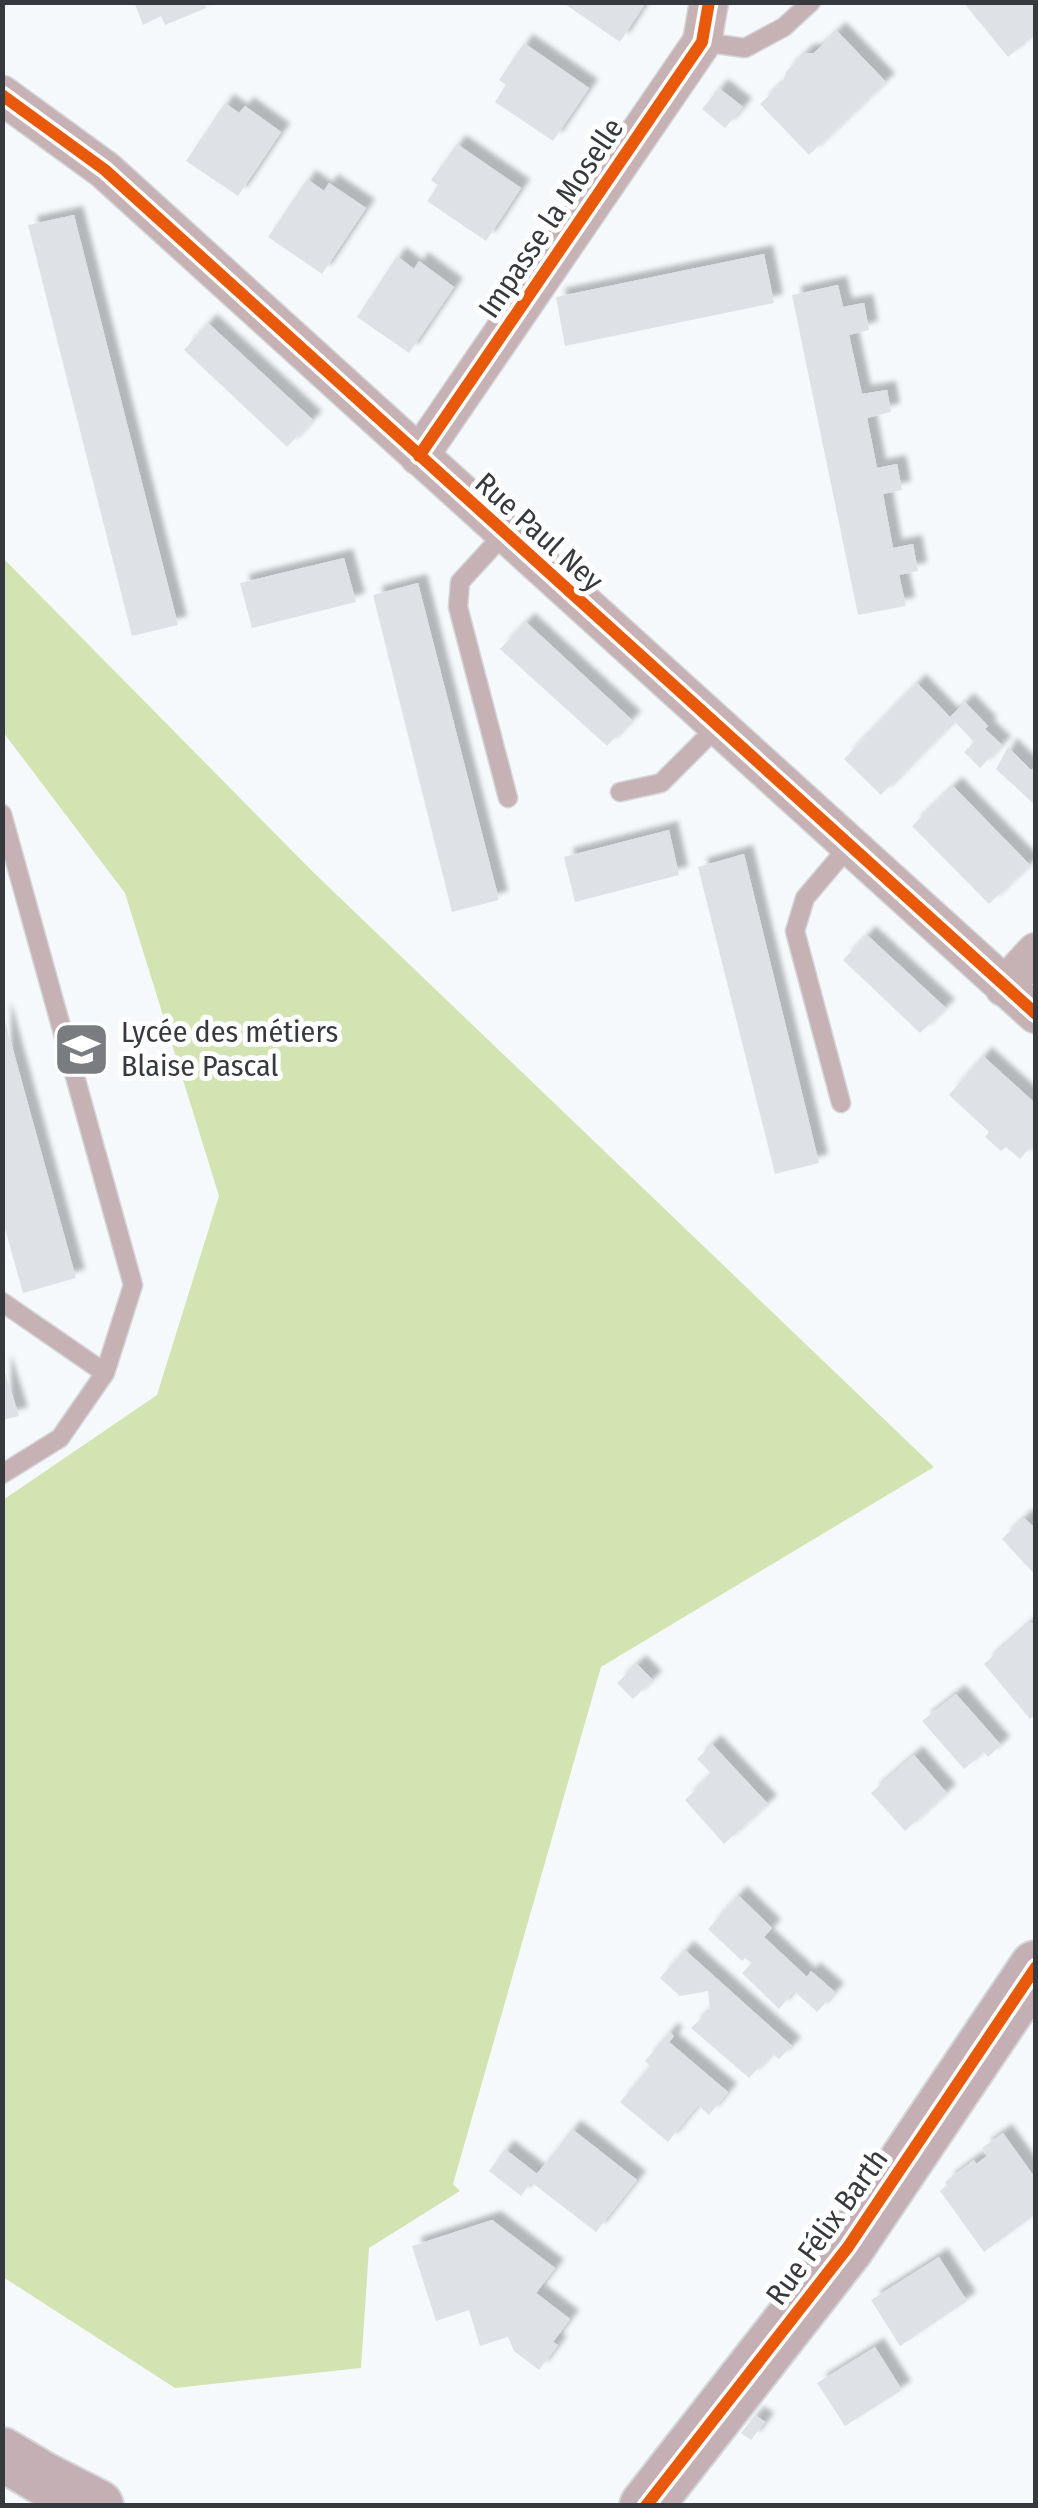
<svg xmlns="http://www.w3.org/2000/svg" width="1038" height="2508" viewBox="0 0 1038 2508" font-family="'Fira Sans Condensed',sans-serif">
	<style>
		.green { fill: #d3e4b3 }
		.building { fill: #dee2e6; filter: url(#shadow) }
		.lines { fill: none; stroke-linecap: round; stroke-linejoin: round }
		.lane-casing { stroke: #d4d6d9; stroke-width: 21 }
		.street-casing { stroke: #d4d6d9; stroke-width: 41 }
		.secondary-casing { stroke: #d4d6d9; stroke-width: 56 }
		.lane { stroke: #c6b2b5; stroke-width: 18 }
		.street { stroke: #c6b2b5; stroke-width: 38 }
		.secondary { stroke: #c3afb4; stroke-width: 52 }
		.cycleway-casing { stroke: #fff; stroke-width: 19 }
		.cycleway { stroke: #e8590c; stroke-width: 12 }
		.labels { text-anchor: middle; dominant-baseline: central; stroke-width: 10; stroke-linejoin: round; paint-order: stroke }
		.street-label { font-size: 30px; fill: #36393d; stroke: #fff }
		.poi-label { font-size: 30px; fill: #36393d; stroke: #fff; text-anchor: start }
	</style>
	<defs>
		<filter id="shadow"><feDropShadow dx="9" dy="-9" stdDeviation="2.5" flood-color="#0004"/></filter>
	</defs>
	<rect width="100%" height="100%" fill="#f6f9fc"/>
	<path class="green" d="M3 558 314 873 934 1467 601 1667 453 2184 460 2191 369 2248 361 2368 175 2388 3 2277V1500L157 1395 219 1196 125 893 3 732Z"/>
	<path class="building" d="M134 2H204L206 8 165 25 161 16 143 25Z
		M562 2H646L620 42Z
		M963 2H1036V34L1008 57Z
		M837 31 886 82 809 155 760 104 783 82 786 72 805 53H814Z
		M524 43 589 88 553 141 495 102 506 85 499 80Z
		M719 88 743 107 725 128 702 109Z
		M225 103 239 113 245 106 281 132 238 196 186 161Z
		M457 144 521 188 486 241 427 201 438 185 431 180Z
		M307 179 324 191 329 183 366 208 322 274 268 237Z
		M74 215 178 625 132 636 28 225Z
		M764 254 774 303 565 346 556 297Z
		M397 256 414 269 419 261 454 287 409 353 357 317Z
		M838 285 843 307 864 303 869 330 849 335 862 394 887 390 891 412 867 418 877 468 897 464 902 490 883 494 893 548 913 544 918 571 899 575 906 606 858 615 792 295Z
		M208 323 313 420 287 447 184 350Z
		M344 558 356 602 252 628 240 583Z
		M418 583 499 900 452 912 373 595Z
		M526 622 632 720 607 746 500 649Z
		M917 683 950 717 965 702 988 726 985 729 1002 745 980 768 964 752 974 742 954 721 881 795 844 759Z
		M1008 747 1031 770 1036 767V806L996 769Z
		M953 786 1030 865 989 904 912 826Z
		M669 830 679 875 575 902 564 857Z
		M744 854 819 1163 775 1174 698 867Z
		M867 935 946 1008 920 1033 843 960Z
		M2 1010 76 1278 23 1293 2 1218Z
		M983 1056 1036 1104V1141L1020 1159 1006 1147 1001 1151 985 1137 989 1132 949 1095Z
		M2 1363 19 1416 2 1420Z
		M1024 1518 1036 1529V1576L1002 1539Z
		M1031 1622 1036 1627V1714L1030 1719 984 1664Z
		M637 1664 653 1680 633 1699 617 1683Z
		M956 1694 1001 1745 988 1757 984 1752 964 1769 922 1721Z
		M712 1744 768 1804 724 1844 685 1800 712 1774 697 1759Z
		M914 1755 947 1793 905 1831 871 1793Z
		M738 1895 772 1928 764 1937 807 1977 811 1971 835 1992 817 2012 794 1991 779 2009 742 1973 752 1963 745 1958 742 1961 708 1929Z
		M685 1950 792 2046 779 2059 772 2054 749 2078 691 2028 710 2010 708 1991 680 1996 660 1978Z
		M669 2032 674 2036 669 2042 728 2092 709 2115 698 2105 668 2142 620 2102 650 2066 645 2061Z
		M572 2129 637 2180 596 2232 531 2182 521 2196 489 2171 505 2149 537 2174Z
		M1003 2133 1036 2179V2214L984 2252 940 2191 947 2185 945 2182 974 2160 976 2164 987 2156 982 2148Z
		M492 2220 555 2268 536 2293 570 2319 553 2342 558 2345 539 2370 514 2351 508 2337 480 2346 469 2310 436 2321 412 2246Z
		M939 2257 967 2301 900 2346 871 2300Z
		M875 2347 902 2390 845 2426 817 2383Z
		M755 2415 765 2422 751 2440 741 2433Z"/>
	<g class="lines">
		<defs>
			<path id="lane" d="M702 42 745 48 784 27 811 2
				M504 534 460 582 458 607 508 798
				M620 792 661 783 717 727
				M2 814 133 1285 105 1373 60 1438 2 1474
				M841 1103 795 931 805 898 849 846
				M2 1302 105 1373"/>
			<path id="street" d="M2 95 105 170 1036 1014
				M419 456 702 42 709 2
				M1004 987 1036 952"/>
			<path id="secondary" d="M2 2454 44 2479 97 2506
				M646 2506 848 2247 1036 1967"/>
		</defs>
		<use href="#lane" class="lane-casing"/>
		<use href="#street" class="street-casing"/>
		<use href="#secondary" class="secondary-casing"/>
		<use href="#lane" class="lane"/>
		<use href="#street" class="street"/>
		<use href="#secondary" class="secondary"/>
		<defs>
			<path id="cycleway" d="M2 95 105 170 1036 1014
				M419 456 702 42 709 2
				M646 2506 848 2247 1036 1967"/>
		</defs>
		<use href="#cycleway" class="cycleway-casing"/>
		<use href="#cycleway" class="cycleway"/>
	</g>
	<defs>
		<symbol id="school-square" viewBox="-11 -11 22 22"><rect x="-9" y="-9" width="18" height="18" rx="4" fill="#797c80" stroke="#fff"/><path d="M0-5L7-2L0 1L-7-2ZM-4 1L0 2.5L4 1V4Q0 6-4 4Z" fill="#fff"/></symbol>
	</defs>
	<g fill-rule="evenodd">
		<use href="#school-square" x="50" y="1018" width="63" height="63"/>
	</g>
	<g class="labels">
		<g class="street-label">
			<text transform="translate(551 218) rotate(-56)">Impasse la Moselle</text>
			<text transform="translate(539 532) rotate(42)">Rue Paul Ney</text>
			<text transform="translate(827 2227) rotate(-54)">Rue Félix Barth</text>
		</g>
		<g class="poi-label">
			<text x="121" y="1032">Lycée des métiers<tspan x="121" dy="34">Blaise Pascal</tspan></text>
		</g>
	</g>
	<rect width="1038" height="2508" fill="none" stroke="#36393d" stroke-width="10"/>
</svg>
